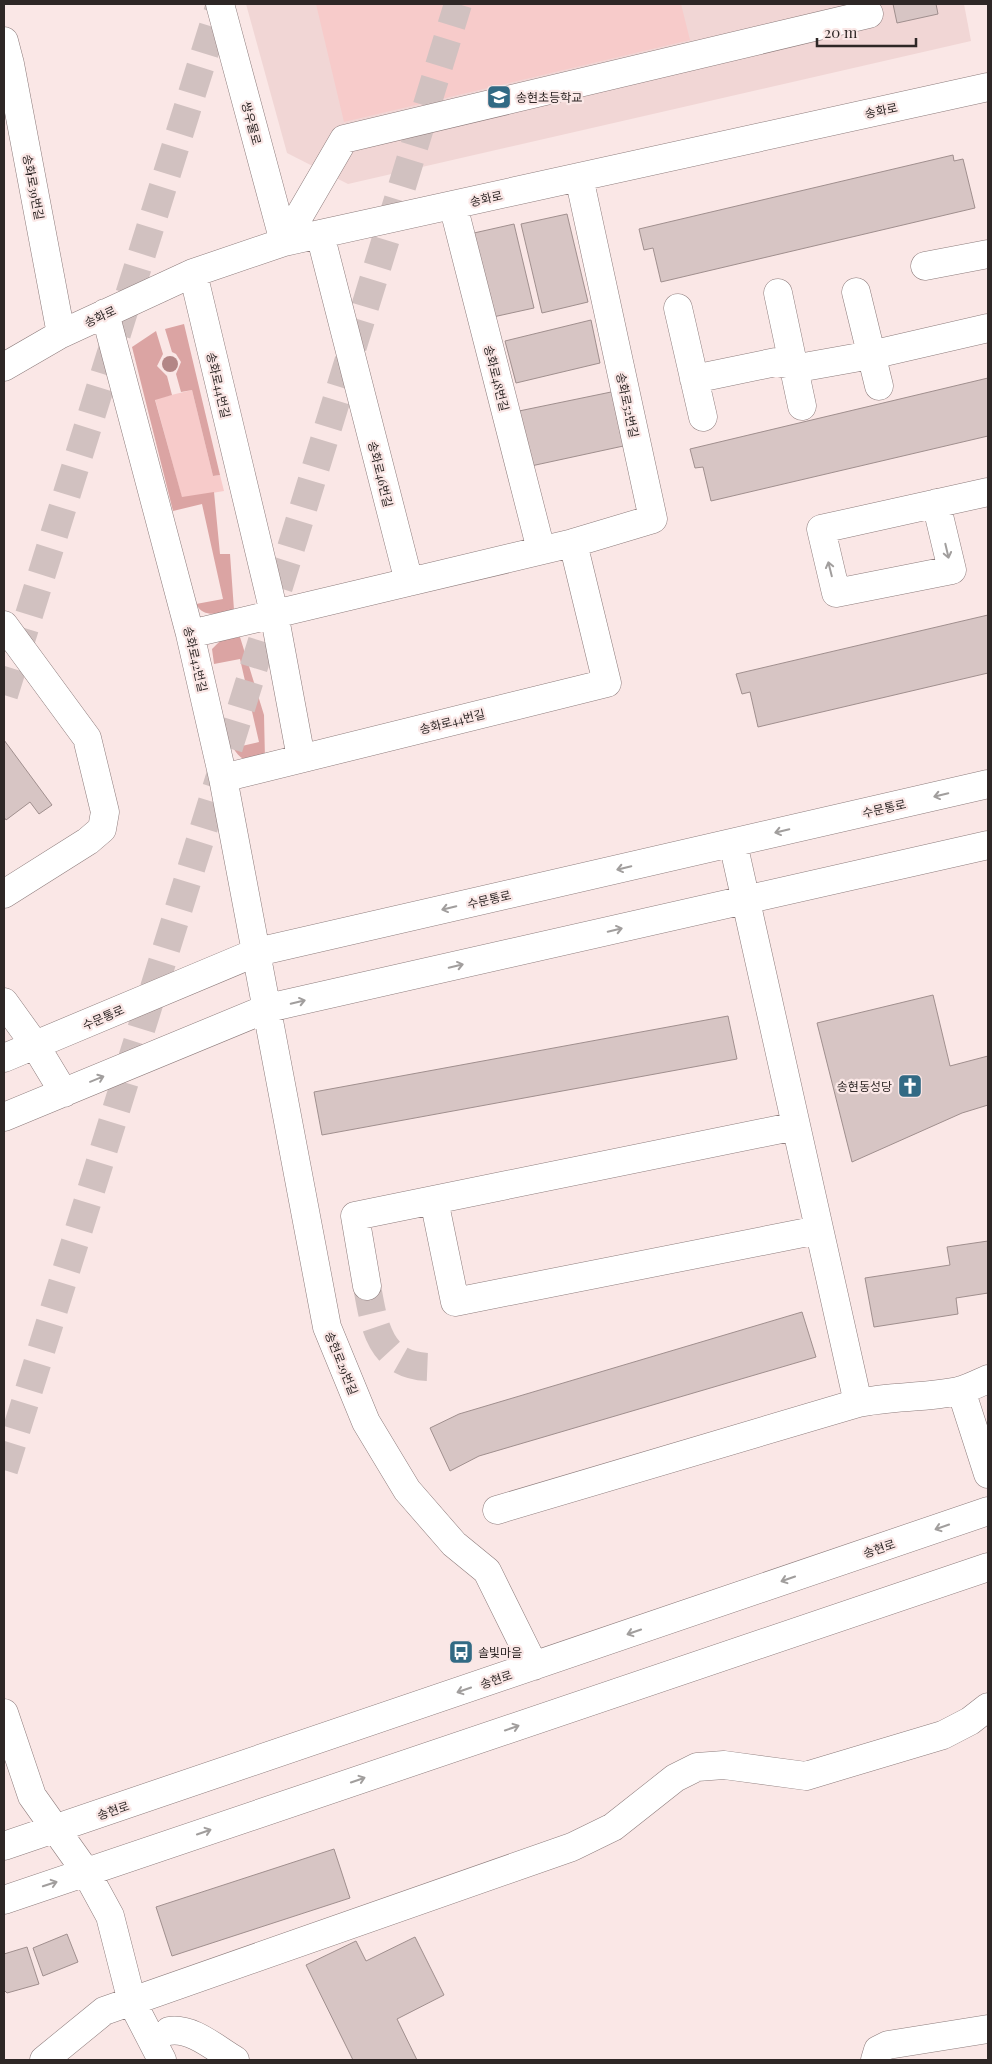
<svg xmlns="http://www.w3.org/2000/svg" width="992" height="2064" viewBox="0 0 992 2064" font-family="'Playfair Display','Noto Sans KR',serif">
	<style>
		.built { fill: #f1d6d5 }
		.green { fill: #f7cbca }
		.forest { fill: #dba4a3 }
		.building { fill: #d7c5c4; stroke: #a08f8e }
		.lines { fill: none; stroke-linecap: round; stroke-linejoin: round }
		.minor-tunnel { stroke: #d1c1c0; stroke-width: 28; stroke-dasharray: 28 14; stroke-linecap: butt }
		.highway-tunnel { stroke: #d1c1c0; stroke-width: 28; stroke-dasharray: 28 14; stroke-linecap: butt }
		.minor-casing { stroke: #8d7c7c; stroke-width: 29 }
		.minor { stroke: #fff; stroke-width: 28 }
		.tree { fill: #b38686 }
		.oneway { stroke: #a19e9d }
		.labels { text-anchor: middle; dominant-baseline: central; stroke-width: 4.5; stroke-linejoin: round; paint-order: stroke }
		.poi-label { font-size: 12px; fill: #2e2726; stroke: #fae7e6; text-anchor: start }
		.street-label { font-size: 12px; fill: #2e2726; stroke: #fae7e6 }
	</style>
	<rect width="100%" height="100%" fill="#fae7e6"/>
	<path class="built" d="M246 4H964L971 41 348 184 287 153Z"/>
	<path class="green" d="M316 4H681L690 40 344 122Z
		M192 390 213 476 220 475 224 491 182 498 155 399Z"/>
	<path class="forest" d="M184 324 220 475 213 476 192 390 181 392 176 374 181 362 176 354 172 352 165 329Z
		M156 331 163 354 157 366 167 376 172 395 155 400 182 497 214 492 220 554H230L234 610C220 613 204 619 196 604L223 599 202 504 173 511 132 347Z
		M240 637 264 715 265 760C249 762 243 763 233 748L259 742 240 659 214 664 212 649 221 640Z"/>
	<path class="building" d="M893 4H936L938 14 897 23Z
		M953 155 954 161 963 159 975 208 661 282 653 248 644 250 639 229Z
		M567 214 588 302 542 313 521 224Z
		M514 224 534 308 493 317 474 233Z
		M591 320 600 363 516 383 505 341Z
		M988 378V436L711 501 703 467 695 468 690 449Z
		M616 391 628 445 531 466 519 411Z
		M988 615V673L758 727 750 692 742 694 736 674Z
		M4 740 52 805 39 814 30 802 6 820 4 817Z
		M933 995 950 1066 988 1056V1105L962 1113 852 1162 817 1023Z
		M728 1016 737 1059 322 1135 314 1092Z
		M988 1241V1293L956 1298 958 1314 874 1327 865 1278 950 1265 947 1247Z
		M802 1312 816 1357 479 1456 450 1471 430 1428 459 1414Z
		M334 1849 350 1898 172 1956 156 1907Z
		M67 1934 78 1962 43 1976 33 1948Z
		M415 1937 444 1995 397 2019 417 2060H353L306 1965 356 1941 366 1961Z
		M27 1947 39 1984 7 1993 4 1990V1954Z"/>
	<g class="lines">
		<path class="minor-tunnel" d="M367 1286C374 1326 380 1367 431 1367"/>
		<path class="highway-tunnel" d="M4 695 220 4
			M4 1470 295 535 458 4"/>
		<defs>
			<path id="minor" d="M220 4 284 242
				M4 41 10 64 61 334
				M453 205 541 550
				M320 234 409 582 573 543 653 519 579 177
				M284 242 344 139 869 14
				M925 266 988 254
				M193 273 274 613 301 758
				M856 292 879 386
				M778 293 802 406
				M678 308 703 417
				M105 313 190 634 223 778 327 1327 366 1422 407 1490 454 1544 487 1571 534 1666
				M4 367 61 334 193 273 284 242 988 87
				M694 379 776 362 804 367 871 355 988 328
				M936 503 952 570 836 593 821 529 988 492
				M4 625 87 738 105 812 102 829 88 841 4 894
				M190 634 409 582
				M223 778 607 683 573 543
				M733 843 858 1403
				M4 1002 35 1045 64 1093
				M4 1058 257 952 988 784
				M4 1117 268 1008 988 845
				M434 1200 455 1302 818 1230
				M367 1286 355 1216 796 1126
				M961 1390 988 1474
				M497 1510 858 1403C891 1396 926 1398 959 1391 969 1388 979 1383 988 1379
				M4 1713 32 1796 86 1872 110 1916 132 2002 162 2060
				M4 1846 988 1511
				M4 1900 988 1567
				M169 2031C192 2027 216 2049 235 2060
				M44 2060 104 2011 572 1847 613 1827 675 1778 697 1767 724 1765 806 1776 943 1735 970 1721 988 1707
				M875 2060 878 2050 888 2045 988 2029"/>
		</defs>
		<use href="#minor" class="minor-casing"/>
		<use href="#minor" class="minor"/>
	</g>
	<circle class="tree" cx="170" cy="364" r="8"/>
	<defs><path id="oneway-shaft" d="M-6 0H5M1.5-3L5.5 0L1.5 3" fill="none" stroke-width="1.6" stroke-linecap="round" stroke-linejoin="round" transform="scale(1.25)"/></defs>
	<g class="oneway">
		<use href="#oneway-shaft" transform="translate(947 551) rotate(77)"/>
		<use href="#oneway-shaft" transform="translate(830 569) rotate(-104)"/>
		<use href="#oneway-shaft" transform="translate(941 795) rotate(167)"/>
		<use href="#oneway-shaft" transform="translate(782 831) rotate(167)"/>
		<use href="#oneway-shaft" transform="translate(624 868) rotate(167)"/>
		<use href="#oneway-shaft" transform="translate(449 908) rotate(167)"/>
		<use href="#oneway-shaft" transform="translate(615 930) rotate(-13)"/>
		<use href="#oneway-shaft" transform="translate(456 966) rotate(-13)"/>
		<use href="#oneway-shaft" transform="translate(298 1002) rotate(-13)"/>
		<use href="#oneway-shaft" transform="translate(97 1079) rotate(-22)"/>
		<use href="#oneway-shaft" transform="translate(942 1527) rotate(161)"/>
		<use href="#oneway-shaft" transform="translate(788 1579) rotate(161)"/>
		<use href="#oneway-shaft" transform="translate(634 1632) rotate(161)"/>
		<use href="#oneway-shaft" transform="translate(464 1690) rotate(161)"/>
		<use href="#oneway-shaft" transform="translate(512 1728) rotate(-19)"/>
		<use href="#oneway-shaft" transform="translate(358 1780) rotate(-19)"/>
		<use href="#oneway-shaft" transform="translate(204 1832) rotate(-19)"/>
		<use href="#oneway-shaft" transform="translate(50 1884) rotate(-18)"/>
	</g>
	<defs>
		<symbol id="school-square" viewBox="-11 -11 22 22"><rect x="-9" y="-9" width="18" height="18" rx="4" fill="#326a84" stroke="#fae7e6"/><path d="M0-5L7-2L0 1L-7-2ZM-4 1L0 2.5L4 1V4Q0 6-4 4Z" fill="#fff"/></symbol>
		<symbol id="church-square" viewBox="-11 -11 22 22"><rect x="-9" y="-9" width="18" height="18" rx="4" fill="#326a84" stroke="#fae7e6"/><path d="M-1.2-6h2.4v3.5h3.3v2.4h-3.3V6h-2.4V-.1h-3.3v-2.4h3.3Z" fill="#fff"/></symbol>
		<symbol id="bus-square" viewBox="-11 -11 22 22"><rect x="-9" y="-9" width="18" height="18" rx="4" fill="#326a84" stroke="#fae7e6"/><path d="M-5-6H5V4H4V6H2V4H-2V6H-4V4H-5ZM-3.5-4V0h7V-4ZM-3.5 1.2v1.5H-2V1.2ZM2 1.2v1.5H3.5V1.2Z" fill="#fff"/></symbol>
	</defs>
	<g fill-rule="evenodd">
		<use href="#school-square" x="485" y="83" width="28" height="28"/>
		<use href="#church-square" x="896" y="1072" width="28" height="28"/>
		<use href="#bus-square" x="447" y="1638" width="28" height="28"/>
	</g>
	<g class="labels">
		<g class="poi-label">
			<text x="516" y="97">송현초등학교</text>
			<text x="892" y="1086" text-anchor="end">송현동성당</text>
			<text x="478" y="1652">솔빛마을</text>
		</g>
		<g class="street-label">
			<text transform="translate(881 110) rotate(-12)">송화로</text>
			<text transform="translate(252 123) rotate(75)">쌍우물로</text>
			<text transform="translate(34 187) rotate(79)">송화로39번길</text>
			<text transform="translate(486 198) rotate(-13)">송화로</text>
			<text transform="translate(100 316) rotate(-25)">송화로</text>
			<text transform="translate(497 378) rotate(76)">송화로48번길</text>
			<text transform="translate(219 385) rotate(77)">송화로44번길</text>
			<text transform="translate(628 405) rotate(78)">송화로52번길</text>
			<text transform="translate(381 474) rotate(76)">송화로46번길</text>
			<text transform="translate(196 659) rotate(77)">송화로42번길</text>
			<text transform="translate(452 721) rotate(-14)">송화로44번길</text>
			<text transform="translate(884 808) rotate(-13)">수문통로</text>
			<text transform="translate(489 899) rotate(-13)">수문통로</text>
			<text transform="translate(103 1017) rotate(-23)">수문통로</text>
			<text transform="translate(342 1363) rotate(68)">송현로29번길</text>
			<text transform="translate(879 1548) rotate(-19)">송현로</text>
			<text transform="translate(496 1679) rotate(-19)">송현로</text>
			<text transform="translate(113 1810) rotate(-19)">송현로</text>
		</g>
	</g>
	<rect width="992" height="2064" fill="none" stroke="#2e2726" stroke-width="10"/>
	<path d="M817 38v8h99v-8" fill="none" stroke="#2e2726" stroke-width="2.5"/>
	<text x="824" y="38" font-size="15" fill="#2e2726" stroke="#fae7e6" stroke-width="4" paint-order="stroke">20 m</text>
</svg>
